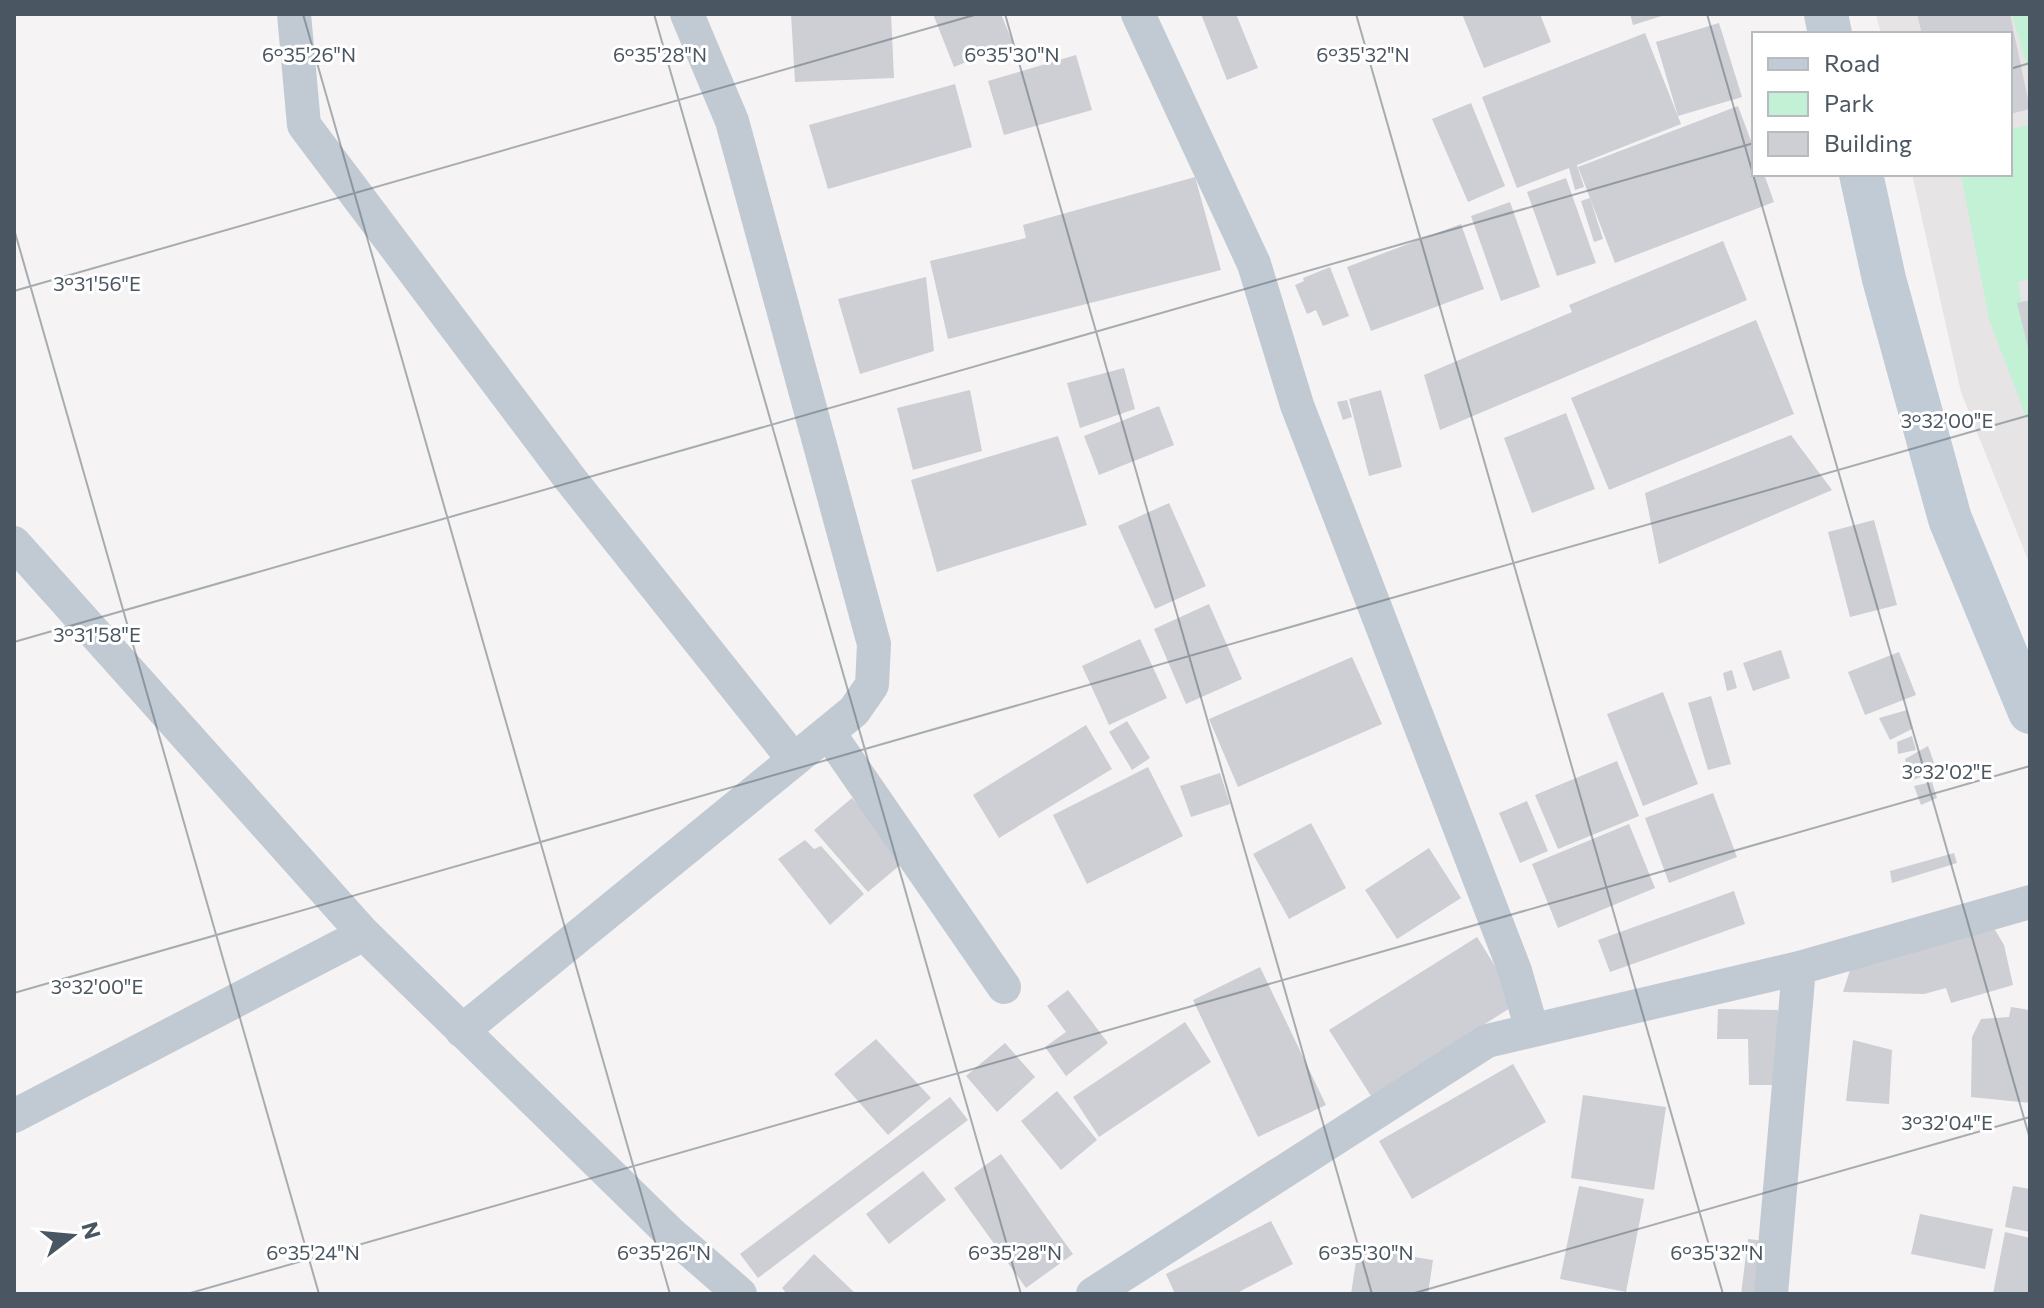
<svg xmlns="http://www.w3.org/2000/svg" width="2044" height="1308" viewBox="0 0 2044 1308" font-family="Commissioner,sans-serif">
	<style>
		.education { fill: #e6e4e5 }
		.green { fill: #c3f1d5 }
		.building { fill: #cdcfd5 }
		.lines { fill: none; stroke-linecap: round; stroke-linejoin: round }
		.minor { stroke: #c1cad2; stroke-width: 34 }
		.secondary { stroke: #c1cbd6; stroke-width: 44 }
		.ticks { fill: none; stroke: #4a5661; stroke-width: 2; stroke-opacity: 0.45 }
		.ticks-label { font-size: 20px; text-anchor: middle; fill: #4a5661; stroke: #fff; stroke-width: 6; stroke-linejoin: round; paint-order: stroke }
	</style>
	<rect width="100%" height="100%" fill="#f5f3f3"/>
	<path class="education" d="M1876 14H2030V565L1961 392 1912 174H2010V34H1881Z"/>
	<path class="green" d="M2012 14H2030V76Z
		M2030 124V279L2018 282 2030 348V427L1989 319 1961 174H2010V130Z"/>
	<path class="building" d="M791 14H891L894 78 795 82Z
		M933 14H1001L1013 43 954 67Z
		M1201 14H1236L1258 68 1227 80Z
		M1462 14H1540L1551 42 1484 68Z
		M1630 14H1665V15L1633 25Z
		M1917 14H2010L2030 109 2010 114V34H1922Z
		M1719 23 1742 97 1678 116 1656 42Z
		M1645 33 1681 124 1577 165 1575 159 1584 187 1575 190 1569 168 1517 188 1482 97Z
		M1076 55 1092 110 1004 135 988 81Z
		M955 84 972 147 828 189 809 125Z
		M1471 103 1505 186 1468 202 1432 119Z
		M1738 106 1754 149V174H1764L1774 202 1615 263 1578 167Z
		M1195 177 1221 270 948 339 930 261 1026 238 1023 225Z
		M1566 178 1596 263 1557 276 1527 192Z
		M1590 198 1603 239 1594 242 1581 201Z
		M1510 202 1540 287 1501 301 1471 216Z
		M1461 224 1484 289 1371 331 1347 267Z
		M1723 241 1747 300 1440 430 1424 375 1572 312 1569 305Z
		M1330 267 1349 316 1323 326 1316 310 1307 314 1295 285 1304 281 1303 278Z
		M926 277 934 351 860 374 838 299Z
		M2030 300V351H2029L2017 303Z
		M1756 320 1794 414 1609 490 1571 398Z
		M1124 368 1135 409 1080 428 1067 383Z
		M970 390 982 451 913 470 897 408Z
		M1381 390 1402 467 1369 476 1349 399Z
		M1347 400 1352 417 1343 420 1337 402Z
		M1159 406 1174 445 1099 475 1084 436Z
		M1566 413 1595 489 1532 513 1504 438Z
		M1791 435 1832 490 1659 564 1645 493Z
		M1058 436 1087 525 937 572 911 480Z
		M1169 503 1206 586 1155 609 1118 526Z
		M1874 520 1897 605 1850 617 1828 532Z
		M1209 604 1242 679 1186 704 1154 629Z
		M1140 639 1167 698 1109 725 1082 666Z
		M1781 650 1790 678 1753 691 1743 663Z
		M1899 652 1916 695 1865 715 1848 672Z
		M1352 657 1382 724 1238 787 1209 719Z
		M1732 670 1737 688 1727 691 1723 673Z
		M1663 692 1698 784 1643 806 1607 714Z
		M1711 696 1731 764 1708 770 1688 703Z
		M1907 710 1912 729 1890 740 1879 718Z
		M1127 721 1150 758 1132 770 1109 732Z
		M1086 725 1112 769 999 838 973 795Z
		M1912 736 1916 750 1898 754 1897 742Z
		M1928 746 1937 771 1910 781 1905 759Z
		M1617 761 1639 816 1558 849 1535 795Z
		M1148 767 1183 836 1087 884 1053 815Z
		M1220 773 1230 804 1191 817 1180 786Z
		M1932 782 1937 798 1921 805 1914 786Z
		M1713 793 1737 857 1669 883 1645 818Z
		M852 798 906 860 868 892 814 830Z
		M1527 801 1548 851 1520 863 1499 813Z
		M1311 823 1346 888 1289 919 1253 854Z
		M1629 824 1655 888 1558 928 1532 864Z
		M805 840 814 849 821 846 864 894 830 925 778 859Z
		M1429 848 1461 898 1397 939 1365 890Z
		M1954 853 1957 863 1892 883 1890 871Z
		M1734 891 1745 924 1610 972 1598 940Z
		M1994 928 2004 945 2013 985 1951 1003 1946 988 1924 994 1843 992 1851 967Z
		M1477 937 1518 1003 1371 1096 1329 1030Z
		M1260 967 1326 1105 1258 1137 1193 1000Z
		M1068 990 1108 1043 1066 1076 1045 1047 1066 1032 1047 1006Z
		M2011 1007 2030 1010V1103L1971 1097 1972 1037 1981 1019 2009 1017Z
		M1718 1009 1778 1010V1085H1749L1748 1039H1717Z
		M1185 1022 1211 1062 1099 1137 1073 1097Z
		M876 1039 931 1098 888 1135 834 1074Z
		M1853 1040 1892 1050 1889 1104 1846 1101Z
		M1005 1043 1035 1077 997 1112 966 1076Z
		M1513 1064 1546 1122 1412 1199 1379 1141Z
		M1057 1091 1097 1140 1061 1170 1021 1121Z
		M1583 1095 1666 1107 1654 1190 1571 1178Z
		M950 1097 968 1120 758 1278 740 1254Z
		M1001 1154 1073 1254 1026 1288 954 1188Z
		M923 1171 946 1200 889 1244 866 1214Z
		M1579 1186 1644 1199 1626 1292 1560 1279Z
		M2013 1186 2030 1189V1232L2005 1227Z
		M1920 1214 1993 1229 1985 1269 1911 1254Z
		M1271 1221 1293 1264 1235 1294H1175L1166 1274Z
		M2005 1232 2030 1238V1294H1993Z
		M1748 1239 1766 1241 1760 1294H1741Z
		M1358 1248 1433 1260 1428 1294H1351Z
		M814 1254 856 1294H787L782 1288Z"/>
	<g class="lines">
		<path class="minor" d="M294 14 304 125 571 480 794 760
			M1138 14 1254 264 1297 405 1515 971 1532 1030
			M14 543 364 934 669 1232 740 1294
			M828 732 1004 987
			M462 1031 854 711 872 685 874 644 732 121 687 14
			M14 1116 364 934
			M1093 1294 1487 1041 1799 968 2030 902
			M1771 1294 1799 968"/>
		<path class="secondary" d="M1826 14 1830 34
			M1861 174 1884 279 1950 519 2030 712"/>
	</g>
	<path class="ticks" d="M303 14 670 1294M654 14 1021 1294M1005 14 1372 1294M1356 14 1723 1294M1707 14 2030 1139M2010 69 2030 63M14 229 319 1294M14 291 978 14M14 642 1754 143M14 993 2030 415M187 1294 2030 766M1411 1294 2030 1117"/>
	<g class="ticks-label">
		<text x="309" y="62">6°35'26"N</text>
		<text x="660" y="62">6°35'28"N</text>
		<text x="1012" y="62">6°35'30"N</text>
		<text x="1363" y="62">6°35'32"N</text>
		<text x="97" y="291">3°31'56"E</text>
		<text x="1947" y="428">3°32'00"E</text>
		<text x="97" y="642">3°31'58"E</text>
		<text x="1947" y="779">3°32'02"E</text>
		<text x="97" y="994">3°32'00"E</text>
		<text x="1947" y="1130">3°32'04"E</text>
		<text x="313" y="1260">6°35'24"N</text>
		<text x="664" y="1260">6°35'26"N</text>
		<text x="1015" y="1260">6°35'28"N</text>
		<text x="1366" y="1260">6°35'30"N</text>
		<text x="1717" y="1260">6°35'32"N</text>
	</g>
	<rect width="2044" height="1308" fill="none" stroke="#4a5661" stroke-width="32"/>
	<rect x="1752" y="32" width="260" height="144" fill="#ffffff" stroke="#b7bbc0" stroke-width="2"/>
	<rect x="1768" y="58" width="40" height="12" fill="#c1cbd6" stroke="#b7bbc0" stroke-width="2"/>
	<text x="1824" y="72" font-size="24" fill="#4a5661">Road</text>
	<rect x="1768" y="92" width="40" height="24" fill="#c3f1d5" stroke="#b7bbc0" stroke-width="2"/>
	<text x="1824" y="112" font-size="24" fill="#4a5661">Park</text>
	<rect x="1768" y="132" width="40" height="24" fill="#cdcfd5" stroke="#b7bbc0" stroke-width="2"/>
	<text x="1824" y="152" font-size="24" fill="#4a5661">Building</text>
	<g transform="translate(72 1236) rotate(74)" stroke="#ffffff" stroke-width="6" paint-order="stroke">
	<path d="M0-6L14 30L0 20L-14 30Z" fill="#4a5661"/>
	<text y="-12" font-size="22" font-weight="bold" text-anchor="middle" fill="#4a5661">N</text>
	</g>
</svg>
